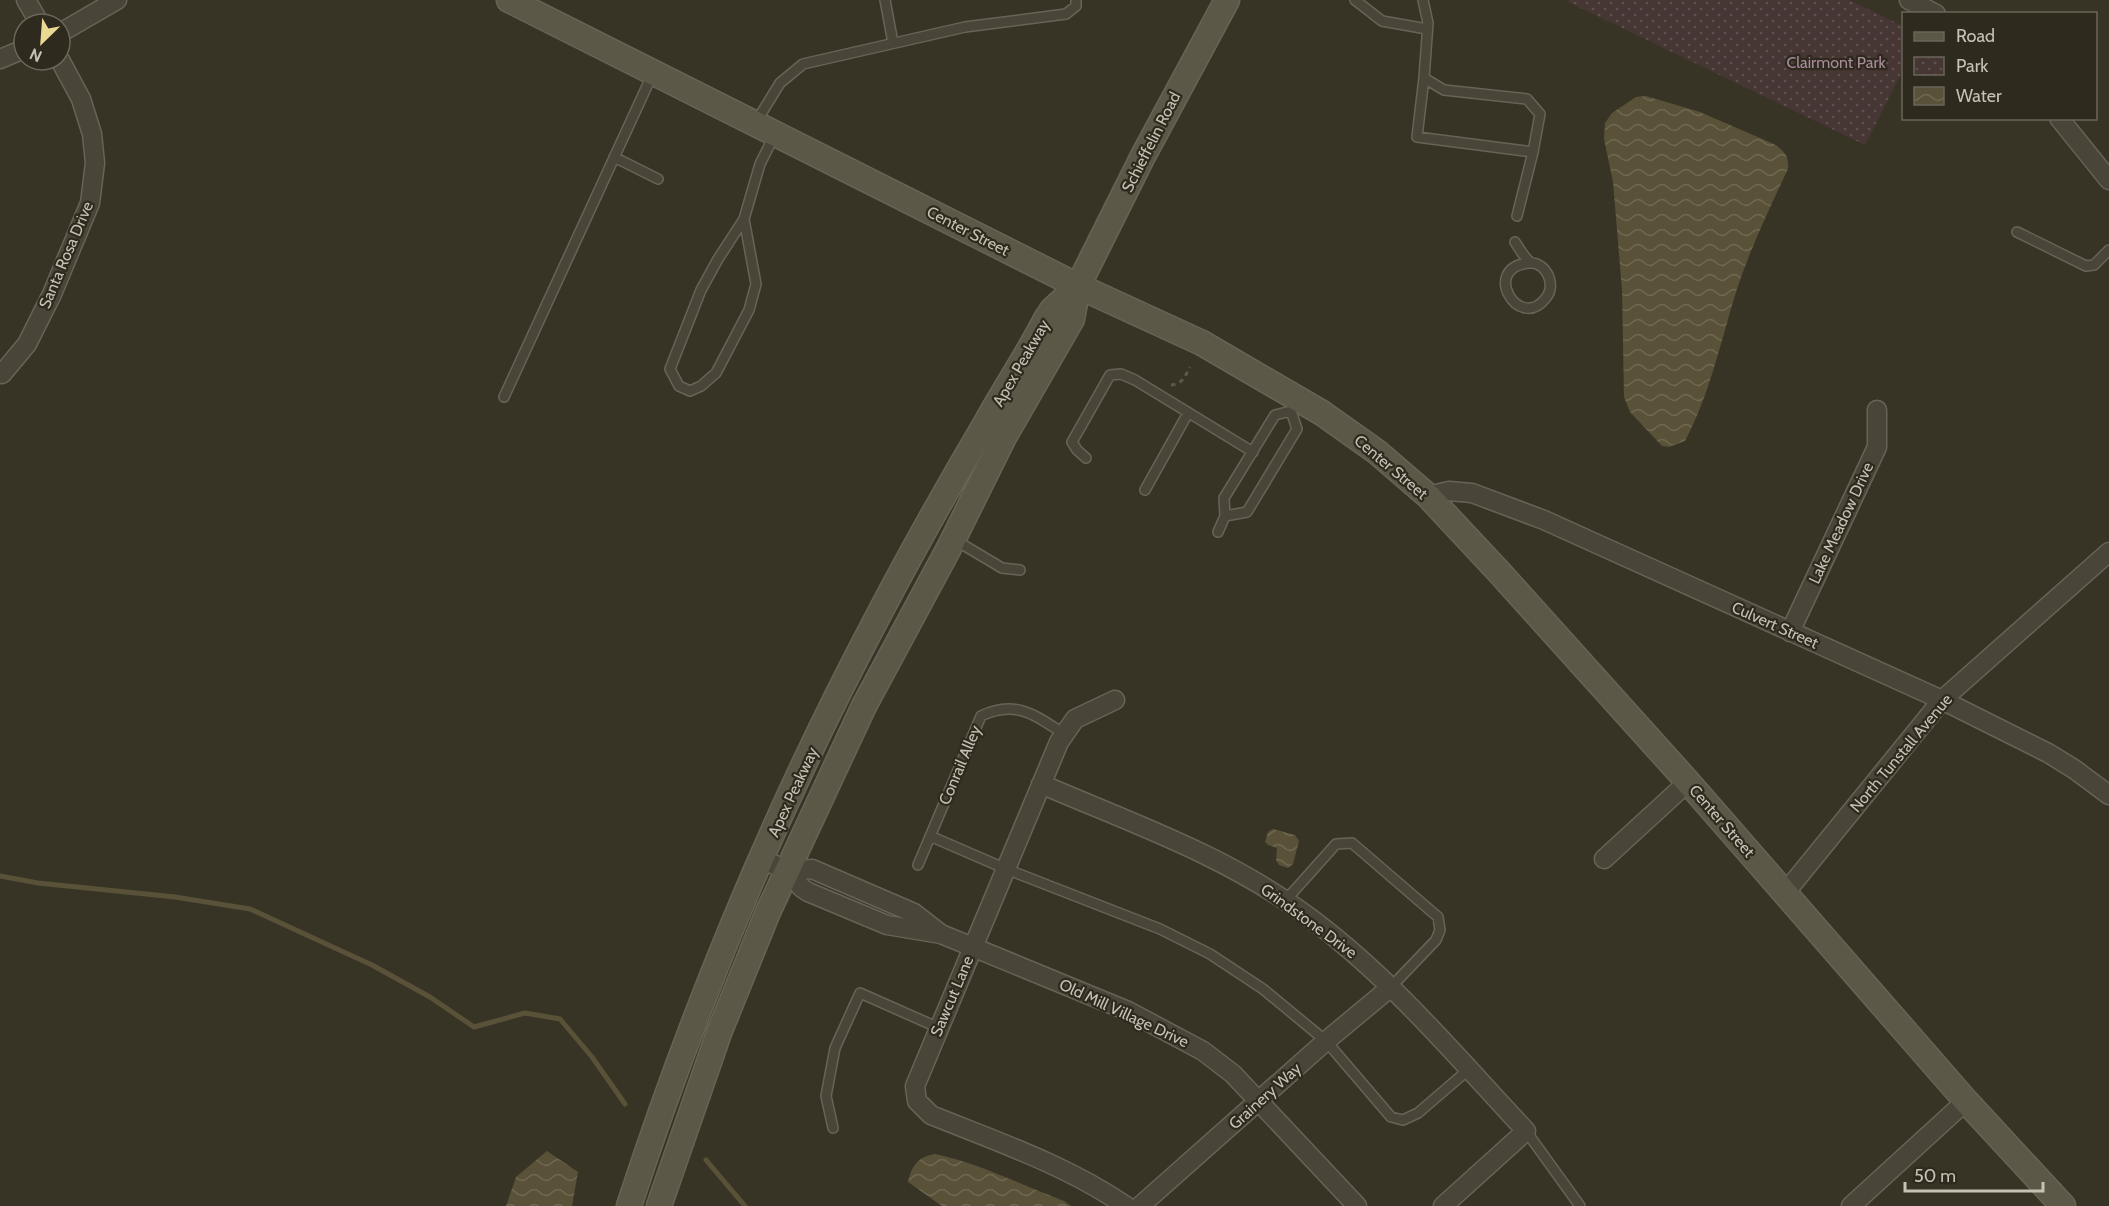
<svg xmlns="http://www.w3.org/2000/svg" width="2109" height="1206" viewBox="0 0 2109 1206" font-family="Cabin,sans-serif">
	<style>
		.park { fill: url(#park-dots) }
		.water { fill: url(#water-waves) }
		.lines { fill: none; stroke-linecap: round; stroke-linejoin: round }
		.stream { stroke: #595138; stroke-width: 5 }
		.lane-casing { stroke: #676357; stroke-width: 12 }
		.street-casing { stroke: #676357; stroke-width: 21 }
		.secondary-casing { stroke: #676357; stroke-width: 27 }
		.path { stroke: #60544e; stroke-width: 3; stroke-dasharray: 4.5 4.5; stroke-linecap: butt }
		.lane { stroke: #494539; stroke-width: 9 }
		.street { stroke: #494539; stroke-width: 18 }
		.secondary { stroke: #5b5847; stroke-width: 24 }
		.labels { text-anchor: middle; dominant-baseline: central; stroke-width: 4.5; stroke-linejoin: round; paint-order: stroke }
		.park-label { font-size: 16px; fill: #a98b9d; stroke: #2e2a1e }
		.street-label { font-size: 16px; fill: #c5c1b4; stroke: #2e2a1e }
	</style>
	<defs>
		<pattern id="park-dots" width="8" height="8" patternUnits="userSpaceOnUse" patternTransform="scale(1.5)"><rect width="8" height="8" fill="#463634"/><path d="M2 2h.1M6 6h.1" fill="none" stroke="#5f514f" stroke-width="1.8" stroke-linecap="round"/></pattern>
		<pattern id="water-waves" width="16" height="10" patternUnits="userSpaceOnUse" patternTransform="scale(1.5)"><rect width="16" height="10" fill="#595138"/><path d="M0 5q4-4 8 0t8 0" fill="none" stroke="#6f6852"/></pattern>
	</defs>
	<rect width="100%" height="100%" fill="#383425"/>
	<path class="park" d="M1569 0H1849L1903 26V70L1865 145 1568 2Z"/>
	<path class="water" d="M1646 96 1700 112 1776 145C1786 153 1789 157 1788 169 1769 209 1751 247 1737 289 1721 340 1710 394 1685 441L1669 447 1662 446 1630 412 1624 397 1622 290 1613 182 1604 139 1605 123 1612 113 1636 97Z
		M1273 829 1295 835 1299 841 1293 864 1288 868 1279 865 1276 860 1277 848 1268 845 1265 842 1268 832Z
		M547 1151 578 1172 572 1206H506L516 1177Z
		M935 1154C979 1163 1021 1185 1064 1201L1071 1206H942L908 1182C912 1166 917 1157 935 1154Z"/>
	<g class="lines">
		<path class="stream" d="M0 876 38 883 175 897 250 909 372 965 430 997 474 1027 525 1013 560 1019 592 1057 625 1104
			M706 1160 745 1206"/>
		<defs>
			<path id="lane" d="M885 0 893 43
				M1355 0 1382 21 1427 29
				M1423 0 1428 23 1424 78 1444 90 1527 99 1540 114 1533 152 1517 216
				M1424 78 1417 137 1533 152
				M756 122 780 83 803 64 965 27 1066 14 1076 6V0
				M614 157 658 179
				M744 219 756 284 749 310 716 373 701 386 690 391 679 386 670 369 701 290 718 259 744 219 760 164 775 134
				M2017 232 2086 266 2094 265 2109 250
				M1515 242C1519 248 1523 256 1529 261 1533 265 1532 262 1537 264 1550 270 1555 288 1545 299 1518 332 1480 266 1530 263
				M504 397 653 73
				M1291 411 1297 429 1247 512 1225 516 1224 498 1275 415 1291 411 1297 401
				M1086 458 1077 450 1072 442 1110 375 1121 374 1135 380 1253 452
				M1145 490 1188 413
				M1218 532 1225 516
				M955 540 1002 568 1020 570
				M930 836 1006 869 1160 929 1210 954 1263 989 1326 1041 1391 1117 1403 1120 1418 1113 1468 1070
				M918 865 981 716C1015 699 1035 715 1064 734
				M1285 901 1336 844 1352 843 1438 917 1440 930 1436 940 1391 987
				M833 1128 826 1096 835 1048 860 993 939 1028
				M1526 1131 1580 1206"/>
			<path id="street" d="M26 0 40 24
				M1909 0 1936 14
				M60 33 117 0
				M0 59 24 49
				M2059 118 2109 180
				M2 374 27 344 52 294 90 203 95 163 92 134 81 99 60 60
				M1428 496 1449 491 1472 493 1544 520 1942 700 2048 753 2074 769 2109 795
				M1790 632 1877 447V410
				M1115 700 1075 719 1059 742 915 1086 917 1101 931 1115C998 1142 1066 1165 1126 1206
				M1041 784C1129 822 1224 855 1302 912 1387 973 1455 1055 1526 1131L1443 1206
				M762 859 788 871 802 888 808 892 887 925 941 934
				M1604 859 1688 782
				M788 871 812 869 914 913 941 934 1128 1011 1203 1051 1233 1074 1357 1206
				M1785 893 1942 700 2109 552
				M1140 1206 1326 1041 1391 987
				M1851 1206 1966 1101"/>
			<path id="secondary" d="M509 0 1078 286 1202 343 1322 413 1377 452 1428 496 1499 572 1688 782 1966 1101 2063 1206
				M629 1206C695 1004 777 807 876 620 911 553 948 487 987 421 1006 387 1028 354 1046 319L1052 310 1078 286
				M659 1206 719 1033 768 912 864 706 949 548 1004 437 1072 319 1078 286 1143 156 1227 0"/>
		</defs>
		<use href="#lane" class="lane-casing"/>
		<use href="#street" class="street-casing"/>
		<use href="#secondary" class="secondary-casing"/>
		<path class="path" d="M1171 385C1183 384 1185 376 1190 367"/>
		<use href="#lane" class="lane"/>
		<use href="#street" class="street"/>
		<use href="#secondary" class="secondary"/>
	</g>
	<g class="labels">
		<g class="park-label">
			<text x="1836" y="62">Clairmont Park</text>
		</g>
		<g class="street-label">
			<text transform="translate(1151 142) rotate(-63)">Schieffelin Road</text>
			<text transform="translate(968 231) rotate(27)">Center Street</text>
			<text transform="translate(66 255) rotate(-67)">Santa Rosa Drive</text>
			<text transform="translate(1021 363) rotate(-60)">Apex Peakway</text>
			<text transform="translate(1391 467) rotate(40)">Center Street</text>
			<text transform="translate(1841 523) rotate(-65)">Lake Meadow Drive</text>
			<text transform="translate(1775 625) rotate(24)">Culvert Street</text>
			<text transform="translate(1901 753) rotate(-50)">North Tunstall Avenue</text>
			<text transform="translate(960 765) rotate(-67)">Conrail Alley</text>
			<text transform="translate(793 792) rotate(-65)">Apex Peakway</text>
			<text transform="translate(1722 821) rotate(49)">Center Street</text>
			<text transform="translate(1309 921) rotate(36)">Grindstone Drive</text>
			<text transform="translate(952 996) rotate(-67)">Sawcut Lane</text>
			<text transform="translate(1124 1013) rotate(25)">Old Mill Village Drive</text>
			<text transform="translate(1265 1096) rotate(-42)">Grainery Way</text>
		</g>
	</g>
	<rect x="1902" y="12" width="195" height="108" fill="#2e2a1e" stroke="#6a665a" stroke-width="1.5"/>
	<rect x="1914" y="32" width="30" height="9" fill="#5b5847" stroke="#6a665a" stroke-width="1.5"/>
	<text x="1956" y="42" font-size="18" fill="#c5c1b4">Road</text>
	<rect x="1914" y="57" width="30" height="18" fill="url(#park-dots)" stroke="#6a665a" stroke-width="1.5"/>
	<text x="1956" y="72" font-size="18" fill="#c5c1b4">Park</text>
	<rect x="1914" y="87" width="30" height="18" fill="url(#water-waves)" stroke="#6a665a" stroke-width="1.5"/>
	<text x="1956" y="102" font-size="18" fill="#c5c1b4">Water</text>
	<g transform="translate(42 42) rotate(205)"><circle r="28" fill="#2e2a1e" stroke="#6a665a" stroke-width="1.5"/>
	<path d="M0-4.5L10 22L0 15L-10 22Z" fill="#ebd893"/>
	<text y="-9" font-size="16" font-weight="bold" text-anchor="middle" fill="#c5c1b4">N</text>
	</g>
	<path d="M1905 1182v9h138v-9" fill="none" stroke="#c5c1b4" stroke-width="3"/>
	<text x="1914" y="1182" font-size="18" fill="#c5c1b4" stroke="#2e2a1e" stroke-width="4.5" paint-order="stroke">50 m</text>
</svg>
